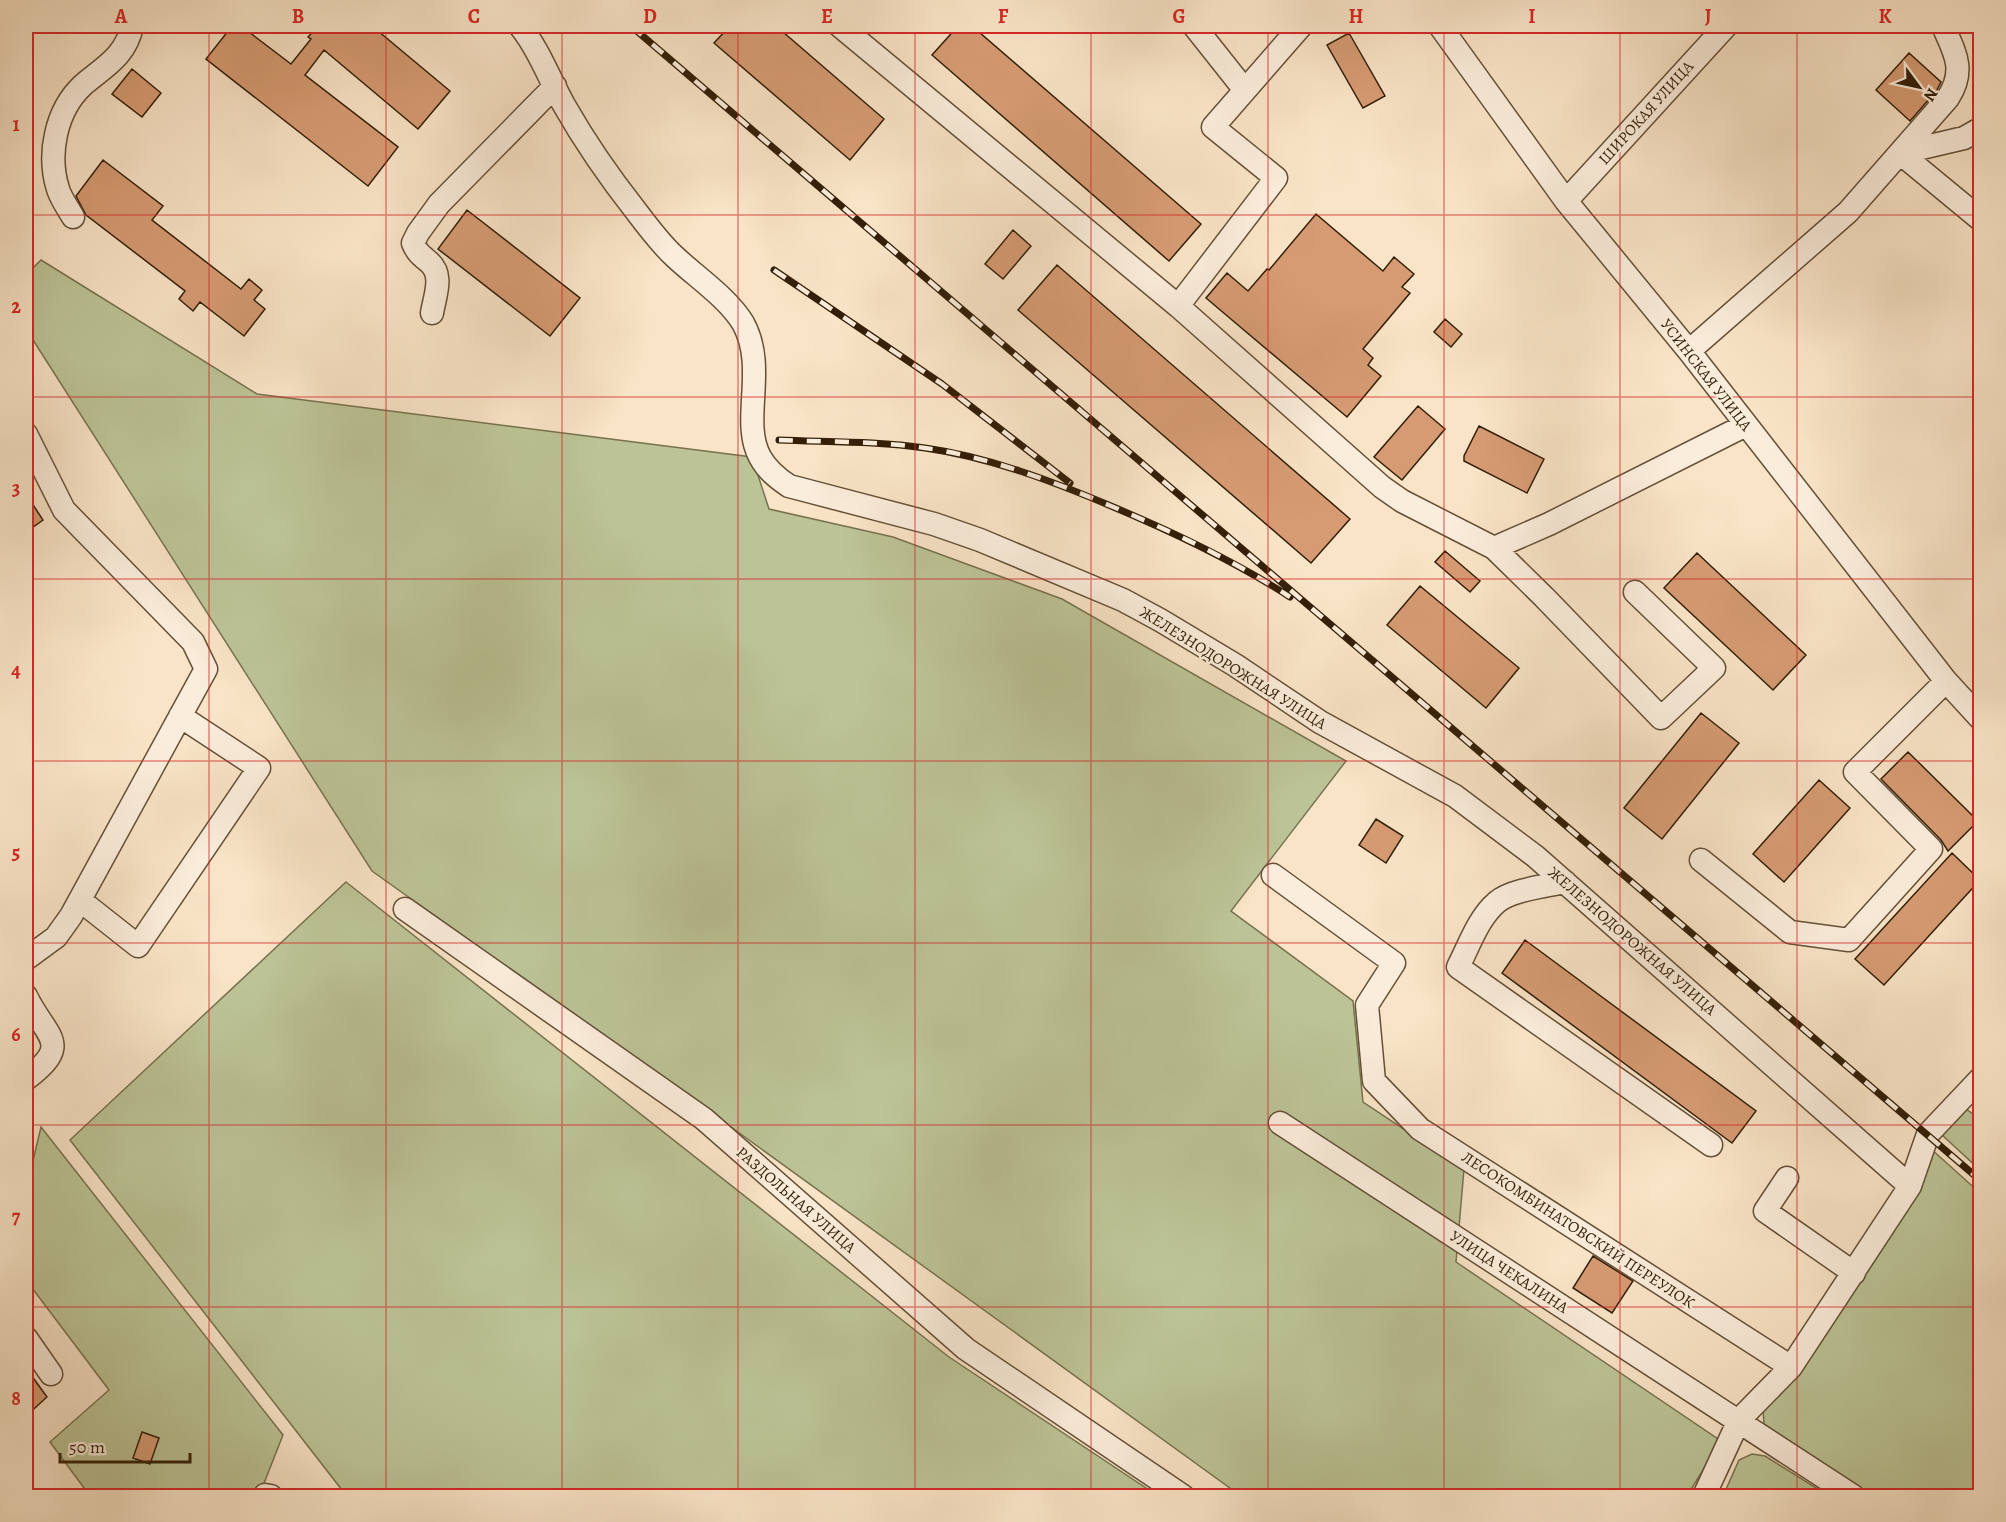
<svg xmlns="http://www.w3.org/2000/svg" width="2006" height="1522" viewBox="0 0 2006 1522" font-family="Alegreya,serif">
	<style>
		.green { fill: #bcc497; stroke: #78724f; stroke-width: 1.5 }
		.building { fill: #d69b73; stroke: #331f07; stroke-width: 1.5 }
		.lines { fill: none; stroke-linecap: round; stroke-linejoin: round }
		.minor-casing { stroke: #645037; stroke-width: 25 }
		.minor { stroke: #fbeddb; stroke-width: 22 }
		.rail-casing { stroke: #331f07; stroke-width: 7 }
		.rail { stroke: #fbeddb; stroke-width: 4.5; stroke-dasharray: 14; stroke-linecap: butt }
		.grid { fill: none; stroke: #d62828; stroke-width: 1.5; stroke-opacity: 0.55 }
		.labels { text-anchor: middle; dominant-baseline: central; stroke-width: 4.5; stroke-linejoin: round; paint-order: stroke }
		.street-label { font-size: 16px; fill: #331f07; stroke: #fbeddb }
		.neatline { fill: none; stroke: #d62828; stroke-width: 2 }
		.grid-label { font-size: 20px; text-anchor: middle; font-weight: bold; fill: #d62828 }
	</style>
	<rect width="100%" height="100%" fill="#f9e4c7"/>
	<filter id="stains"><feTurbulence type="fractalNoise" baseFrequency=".00333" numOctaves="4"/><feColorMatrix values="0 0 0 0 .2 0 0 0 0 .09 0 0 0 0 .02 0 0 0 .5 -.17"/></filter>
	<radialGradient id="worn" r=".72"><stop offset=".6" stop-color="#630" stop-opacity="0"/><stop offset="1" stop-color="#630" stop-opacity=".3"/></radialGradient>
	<path class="green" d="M41 260 257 394 752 457 769 509 893 537 1062 599 1346 761 1231 911 1353 1001 1363 1102 1464 1169 1456 1262 1721 1441 1687 1496H1241L713 1114 372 871 26 329V275Z
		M346 882 949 1357 1158 1496H359L342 1490 70 1140Z
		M1966 1109 1976 1116 1980 1112V1170L1942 1135Z
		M41 1127 283 1435 259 1496H90L50 1442 109 1390 26 1280V1190Z
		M1930 1148 1980 1193V1496H1872L1764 1424 1763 1409 1781 1394 1916 1190Z
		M1752 1454 1765 1456 1829 1496H1723L1739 1460Z"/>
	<path class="building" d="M232 26H241L291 64 311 39 308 37 318 26H372L450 91 418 129 324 50 305 75 398 147 368 186 206 59Z
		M730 26H776L884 119 850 160 714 43Z
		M958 26H972L1201 224 1169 261 932 55Z
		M1349 33 1385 96 1363 108 1327 45Z
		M1909 53 1941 82 1937 90 1910 121 1876 90Z
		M132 69 161 93 142 117 112 94Z
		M103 160 163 206 152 220 241 289 249 279 262 290 254 300 265 309 244 336 200 302 193 311 179 299 185 291 86 215 76 196Z
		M467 210 580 298 550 336 438 249Z
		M1316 214 1383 271 1394 257 1414 274 1402 287 1410 293 1363 349 1373 358 1368 365 1381 376 1347 417 1206 298 1227 273 1248 291 1267 269 1269 270Z
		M1013 230 1031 246 1003 279 985 264Z
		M1057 265 1350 519 1311 563 1018 310Z
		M1445 319 1462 334 1451 347 1434 332Z
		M1418 406 1445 429 1402 480 1374 457Z
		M1479 426 1544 459 1527 493 1464 461V456Z
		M26 494 43 520 26 532Z
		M1445 551 1480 581 1470 592 1435 562Z
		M1697 553 1806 655 1773 690 1664 588Z
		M1420 586 1519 668 1486 708 1387 625Z
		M1701 713 1739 743 1662 839 1624 808Z
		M1908 752 1978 821 1948 851 1941 840 1881 779Z
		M1819 780 1850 808 1784 882 1753 854Z
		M1376 819 1403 836 1386 863 1359 845Z
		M1952 853 1980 880 1884 985 1855 959Z
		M1525 940 1756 1111 1732 1143 1502 973Z
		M1593 1256 1633 1281 1612 1313 1573 1288Z
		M26 1368 47 1397 26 1416Z
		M142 1432 159 1438 150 1464 133 1458Z"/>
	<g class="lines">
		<defs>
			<path id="minor" d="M520 26C539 50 549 78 564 105 585 142 610 178 636 211 648 227 660 243 674 256 696 277 727 297 743 323 768 368 740 421 760 457 767 470 777 478 789 486L934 524 980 540 1123 600 1160 620 1235 665 1320 722 1455 796 1535 856 1910 1186
				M840 26 1178 306 1382 487 1402 501 1494 548 1544 597 1661 718 1714 668 1635 592
				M1194 26 1244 89
				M1440 26 1566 201 1689 351 1946 681 1980 718
				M1900 153 1980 219
				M1900 153 1964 138 1980 129
				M1566 201 1726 26
				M73 217C68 208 61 199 58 189 47 154 56 110 83 85 104 67 126 56 132 26
				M1178 306 1276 178 1213 127 1301 26
				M432 313C435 295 444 275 429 262 422 256 417 253 413 243L418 233 439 204 555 86
				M1689 351 1848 212 1948 98C1966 70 1955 53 1943 26
				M26 434 64 510 193 642 206 669 71 916 56 937 26 959
				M1494 548 1549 524 1746 425
				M1701 860 1790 932 1849 940 1931 849 1855 772 1946 681
				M1273 875 1394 963 1367 1005 1374 1081 1420 1129 1791 1367
				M1565 882C1546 886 1511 890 1497 902 1478 918 1469 946 1458 967L1711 1145
				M81 901 138 946 259 768 180 716
				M405 909 704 1119 966 1349 1183 1496
				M26 996C46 1038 74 1043 26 1079
				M1280 1123 1853 1496
				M1787 1178 1765 1211 1854 1273
				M26 1338 51 1374
				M264 1496 265 1495 271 1496
				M1704 1496 1739 1420 1791 1367 1910 1186 1928 1134 1980 1079"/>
		</defs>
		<use href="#minor" class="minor-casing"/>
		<use href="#minor" class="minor"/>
		<defs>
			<path id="rail" d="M631 26 1980 1180
				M774 270 942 384 1070 483
				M779 440C827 442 877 441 925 448 989 457 1052 481 1111 506 1173 532 1233 560 1290 597"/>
		</defs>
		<use href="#rail" class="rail-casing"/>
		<use href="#rail" class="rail"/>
	</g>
	<path class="grid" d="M209 26V1496M386 26V1496M562 26V1496M738 26V1496M915 26V1496M1091 26V1496M1268 26V1496M1444 26V1496M1620 26V1496M1797 26V1496M26 215H1980M26 397H1980M26 579H1980M26 761H1980M26 943H1980M26 1125H1980M26 1307H1980"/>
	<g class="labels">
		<g class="street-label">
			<text transform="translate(1646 113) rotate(-48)">ШИРОКАЯ УЛИЦА</text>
			<text transform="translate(1706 375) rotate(52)">УСИНСКАЯ УЛИЦА</text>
			<text transform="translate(1233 668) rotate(32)">ЖЕЛЕЗНОДОРОЖНАЯ УЛИЦА</text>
			<text transform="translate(1632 941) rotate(41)">ЖЕЛЕЗНОДОРОЖНАЯ УЛИЦА</text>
			<text transform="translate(796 1200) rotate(41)">РАЗДОЛЬНАЯ УЛИЦА</text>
			<text transform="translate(1578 1230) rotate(33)">ЛЕСОКОМБИНАТОВСКИЙ ПЕРЕУЛОК</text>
			<text transform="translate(1509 1272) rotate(33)">УЛИЦА ЧЕКАЛИНА</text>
		</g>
	</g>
	<rect width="2006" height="1522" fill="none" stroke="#f9e4c7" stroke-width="66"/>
	<g transform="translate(1919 87) rotate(123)" stroke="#fbeddb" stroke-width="4.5" paint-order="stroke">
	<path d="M0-4.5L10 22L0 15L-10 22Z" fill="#331f07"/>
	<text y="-9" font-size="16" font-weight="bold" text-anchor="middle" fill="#331f07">N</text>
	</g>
	<path d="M60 1453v9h130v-9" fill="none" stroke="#331f07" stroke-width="3"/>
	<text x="69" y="1453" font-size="18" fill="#331f07" stroke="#fbeddb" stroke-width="4.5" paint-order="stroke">50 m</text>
	<rect x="33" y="33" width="1940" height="1456" class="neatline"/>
	<g class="grid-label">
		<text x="121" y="23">A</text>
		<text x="298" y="23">B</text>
		<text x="474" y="23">C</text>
		<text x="650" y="23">D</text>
		<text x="827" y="23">E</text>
		<text x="1003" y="23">F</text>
		<text x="1179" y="23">G</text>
		<text x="1356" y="23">H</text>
		<text x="1532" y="23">I</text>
		<text x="1708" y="23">J</text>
		<text x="1885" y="23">K</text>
		<text x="16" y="131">1</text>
		<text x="16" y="313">2</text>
		<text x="16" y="495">3</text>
		<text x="16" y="677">4</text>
		<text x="16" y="859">5</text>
		<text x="16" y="1041">6</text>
		<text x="16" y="1223">7</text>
		<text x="16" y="1405">8</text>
	</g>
	<rect width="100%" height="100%" filter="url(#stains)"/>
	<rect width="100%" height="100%" fill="url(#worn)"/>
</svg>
